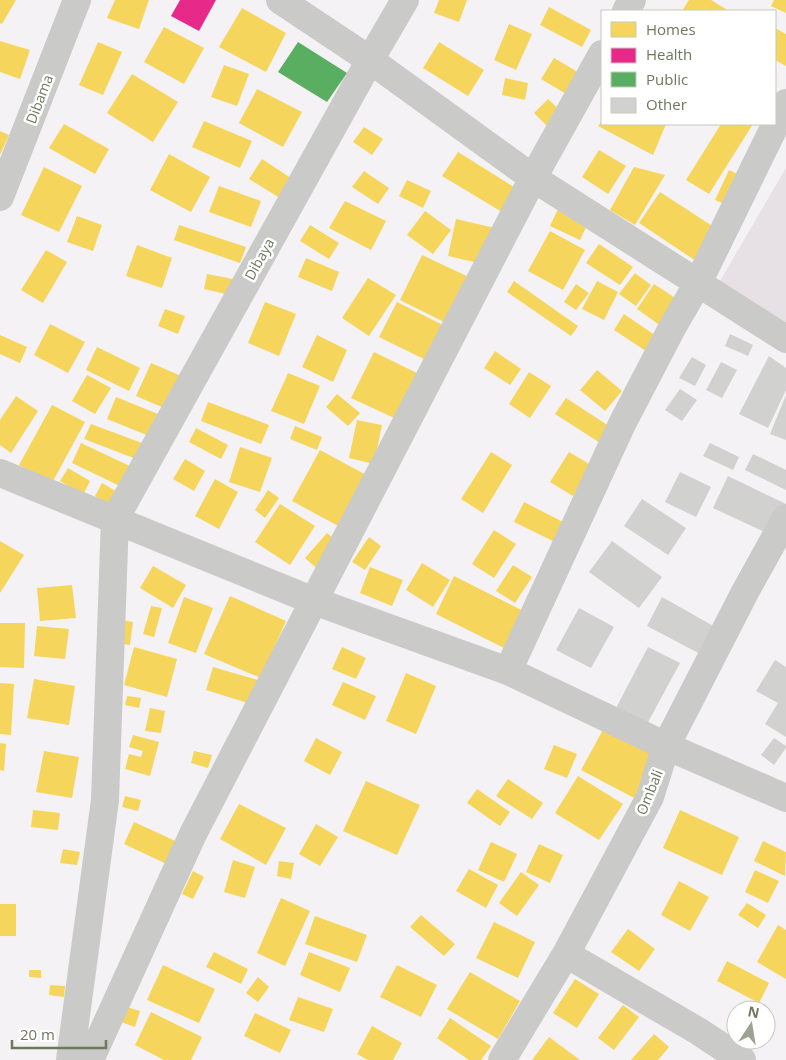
<svg xmlns="http://www.w3.org/2000/svg" width="786" height="1060" viewBox="0 0 786 1060" font-family="'Open Sans',sans-serif">
	<style>
		.green { fill: #e7e0e4 }
		.homes { fill: #f6d55c }
		.health { fill: #e7298a }
		.public { fill: #5aae61 }
		.building { fill: #d1d1cf }
		.lines { fill: none; stroke-linecap: round; stroke-linejoin: round }
		.minor { stroke: #cacac8; stroke-width: 28 }
		.labels { text-anchor: middle; dominant-baseline: central; stroke-width: 5; stroke-linejoin: round; paint-order: stroke }
		.street-label { font-size: 14px; fill: #6e785b; stroke: #fff }
	</style>
	<rect width="100%" height="100%" fill="#f4f2f4"/>
	<path class="green" d="M786 168V325L720 281Z"/>
	<path class="homes" d="M0 0H16L2 24 0 23Z
		M115 0H149L139 29 107 18Z
		M439 0H467L459 22 434 13Z
		M689 0H711L729 11H682Z
		M774 0H786V13L771 6Z
		M549 7 591 30 582 47 540 25Z
		M242 8 286 33 266 72 219 47Z
		M509 24 532 34 516 70 494 60Z
		M164 27 204 48 184 84 144 62Z
		M775 28 786 34V66L775 60Z
		M0 41 30 50 20 79 0 72Z
		M98 42 122 52 103 95 79 85Z
		M439 42 484 70 468 96 423 68Z
		M554 58 581 74 568 95 541 79Z
		M224 65 249 74 237 106 211 97Z
		M132 74 178 102 153 142 107 113Z
		M505 78 528 83 525 100 502 95Z
		M257 89 302 112 283 147 239 123Z
		M548 99 564 114 549 128 534 113Z
		M204 121 252 141 240 168 192 147Z
		M602 121V124H666L653 155 598 126Z
		M64 124 109 149 95 174 49 148Z
		M721 124H753L709 194 686 180Z
		M364 127 383 139 372 155 353 142Z
		M0 131 9 135 0 155Z
		M599 150 626 166 608 194 582 177Z
		M458 152 522 192 507 215 442 176Z
		M169 154 210 177 191 212 150 190Z
		M262 159 300 184 288 203 249 179Z
		M44 167 82 186 59 232 21 215Z
		M634 167 665 175 635 225 610 210Z
		M729 170 744 177 731 207 715 200Z
		M364 171 389 188 378 204 352 187Z
		M407 180 431 191 423 208 399 196Z
		M219 186 261 201 251 227 209 212Z
		M660 192 720 231 702 265 639 223Z
		M345 201 386 221 371 250 329 228Z
		M558 209 588 223 580 240 550 226Z
		M425 211 451 230 433 254 407 235Z
		M77 216 102 225 93 251 67 242Z
		M456 219 495 228 487 265 448 256Z
		M179 225 246 247 240 263 174 240Z
		M310 225 339 243 329 259 300 241Z
		M550 231 585 250 563 290 528 271Z
		M599 244 633 267 620 285 586 263Z
		M137 245 172 258 162 288 126 276Z
		M46 250 67 262 43 303 21 290Z
		M422 255 475 280 452 326 400 300Z
		M306 258 339 272 332 291 298 277Z
		M635 273 651 285 636 306 619 294Z
		M207 274 238 280 234 296 204 289Z
		M368 278 396 295 369 336 342 318Z
		M514 281 578 326 571 336 507 292Z
		M597 281 618 292 604 320 582 309Z
		M576 284 589 293 576 310 564 302Z
		M654 284 683 303 665 329 637 309Z
		M265 302 296 314 279 356 248 343Z
		M397 302 449 328 432 363 379 337Z
		M165 309 185 316 178 334 158 326Z
		M624 314 662 340 652 355 614 330Z
		M50 324 85 342 68 373 34 355Z
		M0 335 27 347 20 363 0 354Z
		M317 335 347 350 333 382 302 367Z
		M97 347 140 368 129 391 86 370Z
		M495 351 521 369 510 385 484 368Z
		M374 352 427 378 405 423 351 398Z
		M151 363 186 378 171 411 136 396Z
		M597 370 622 391 605 411 580 390Z
		M529 372 551 386 530 418 509 404Z
		M288 373 320 386 304 424 271 411Z
		M87 375 111 388 95 414 72 401Z
		M337 394 360 413 348 426 326 407Z
		M16 396 38 411 11 453 0 445V420Z
		M116 397 158 414 149 436 107 419Z
		M566 398 615 430 605 446 555 414Z
		M208 402 269 425 261 444 201 421Z
		M52 405 85 422 52 483 19 465Z
		M357 420 382 425 374 464 349 458Z
		M91 424 142 443 136 459 84 439Z
		M295 426 322 437 317 450 290 439Z
		M196 428 228 445 221 459 189 442Z
		M81 443 134 468 124 488 72 463Z
		M240 447 272 458 260 492 229 482Z
		M320 450 370 477 342 528 292 501Z
		M491 452 512 465 483 513 461 499Z
		M569 452 591 465 573 496 550 482Z
		M185 459 205 471 194 491 173 479Z
		M68 468 90 481 83 495 60 481Z
		M215 479 238 492 219 529 195 516Z
		M102 483 119 493 112 506 95 496Z
		M268 490 279 498 265 518 255 510Z
		M524 502 567 524 557 543 514 522Z
		M280 504 315 526 290 565 255 542Z
		M494 530 516 544 494 578 472 564Z
		M327 533 342 545 320 571 305 558Z
		M369 537 381 546 365 570 352 562Z
		M0 541 24 555 0 593Z
		M422 563 450 580 433 607 406 590Z
		M513 565 532 577 515 603 496 591Z
		M153 566 186 585 173 608 140 588Z
		M370 567 403 580 392 606 360 593Z
		M454 576 531 615 512 652 436 614Z
		M72 585 76 618 40 621 37 588Z
		M230 596 286 621 261 678 204 654Z
		M184 597 213 608 196 653 168 643Z
		M151 606 162 608 154 637 143 634Z
		M122 620 133 622 130 645 118 643Z
		M0 623H25L24 668 0 667Z
		M37 626 69 629 65 659 34 656Z
		M134 647 177 659 167 697 124 685Z
		M342 647 366 658 356 679 332 669Z
		M213 667 258 680 251 704 206 690Z
		M406 673 436 686 416 734 386 721Z
		M34 679 75 686 69 725 27 718Z
		M343 682 376 696 365 720 332 705Z
		M0 683 14 684 11 735 0 734Z
		M127 696 141 698 139 708 125 705Z
		M150 708 165 711 161 733 145 731Z
		M605 726 662 756 638 800 581 770Z
		M133 735 159 742 150 776 125 769 129 754 141 757 143 751 129 747Z
		M316 738 342 752 330 775 304 761Z
		M0 743 6 744 4 771 0 770Z
		M554 745 577 754 567 778 544 769Z
		M44 751 79 757 72 798 36 792Z
		M194 751 212 755 208 768 191 763Z
		M578 776 623 804 599 840 555 813Z
		M508 779 543 803 532 819 496 796Z
		M366 781 420 805 397 855 343 831Z
		M477 789 510 812 500 826 467 803Z
		M125 796 141 800 138 811 122 807Z
		M239 804 286 828 266 865 220 839Z
		M33 810 60 813 58 830 31 827Z
		M680 810 739 837 722 875 663 848Z
		M134 822 182 844 171 866 124 844Z
		M316 824 338 837 320 866 299 854Z
		M763 841 786 852 785 876 754 861Z
		M491 842 517 854 504 882 478 870Z
		M539 844 563 855 550 883 526 872Z
		M63 849 80 852 77 865 60 863Z
		M233 860 255 867 245 898 224 892Z
		M279 861 294 863 291 879 277 876Z
		M469 869 498 885 486 908 456 891Z
		M755 870 779 881 768 903 745 892Z
		M193 871 204 877 193 899 182 894Z
		M521 872 539 885 517 916 499 903Z
		M679 881 709 897 690 931 661 915Z
		M281 898 310 911 285 966 257 953Z
		M747 903 766 915 758 928 738 915Z
		M0 904H16V936H0Z
		M421 915 455 944 444 956 410 927Z
		M315 916 367 935 357 962 305 944Z
		M494 922 535 942 518 978 476 958Z
		M778 925 786 930V979L757 962Z
		M628 929 655 949 639 971 611 952Z
		M214 952 248 969 241 984 206 967Z
		M309 952 350 968 340 992 300 975Z
		M727 961 769 983 759 1003 717 981Z
		M163 965 215 989 199 1023 147 1000Z
		M397 965 437 985 421 1017 380 997Z
		M29 970H41V978L29 977Z
		M470 972 520 1001 498 1039 447 1009Z
		M258 977 269 987 258 1002 246 993Z
		M575 979 599 994 577 1028 553 1013Z
		M50 985 65 986 64 997 49 995Z
		M298 997 333 1009 324 1032 289 1020Z
		M623 1005 639 1017 614 1050 598 1038Z
		M123 1006 140 1011 135 1027 118 1021Z
		M151 1012 202 1037 191 1060H164L135 1045Z
		M255 1013 291 1030 280 1053 244 1036Z
		M450 1018 491 1046 481 1060H469L437 1038Z
		M372 1026 402 1043 393 1060H368L357 1054Z
		M654 1034 669 1047 658 1060H631Z
		M549 1037 580 1060H532Z"/>
	<path class="health" d="M180 0H216L199 31 171 16Z"/>
	<path class="public" d="M298 42 347 73 327 102 278 72Z"/>
	<path class="building" d="M730 334 753 345 748 356 725 346Z
		M769 356 786 368V390L768 428 739 414Z
		M692 357 706 365 695 386 679 378Z
		M721 362 737 370 722 398 706 390Z
		M680 389 697 400 682 421 665 410Z
		M786 395V440L770 434Z
		M710 443 739 457 733 470 703 456Z
		M753 454 786 470V490L745 470Z
		M680 472 711 487 696 517 665 502Z
		M728 476 786 504V513L775 537 713 508Z
		M642 499 686 528 668 555 624 526Z
		M612 541 662 577 639 608 589 572Z
		M662 597 717 628 702 655 647 626Z
		M579 608 614 627 591 668 556 650Z
		M648 647 680 663 647 724 616 708Z
		M775 660 786 667V737L765 724 778 703 756 691Z
		M774 738 786 746V748L774 765 761 755Z"/>
	<g class="lines">
		<path class="minor" d="M280 0 370 60 533 178 786 339
			M626 11 632 0
			M0 197 77 0
			M0 473 314 601 508 671 666 746 786 798
			M508 671 622 424 672 328 698 283 786 103
			M566 954 698 1031 742 1060
			M70 1060 105 800 115 519 370 60 405 0
			M90 1060 193 834 533 178 602 54
			M502 1060 566 954 650 797 666 746 745 592 786 518"/>
	</g>
	<g class="labels">
		<g class="street-label">
			<text transform="translate(39 99) rotate(-69)">Dibama</text>
			<text transform="translate(259 259) rotate(-61)">Dibaya</text>
			<text transform="translate(649 792) rotate(-68)">Ombali</text>
		</g>
	</g>
	<rect x="601" y="10" width="175" height="115" fill="#ffffff" stroke="#c5c9bd"/>
	<rect x="611" y="22" width="25" height="15" fill="#f6d55c" stroke="#c5c9bd"/>
	<text x="646" y="35" font-size="15" fill="#6e785b">Homes</text>
	<rect x="611" y="48" width="25" height="15" fill="#e7298a" stroke="#c5c9bd"/>
	<text x="646" y="60" font-size="15" fill="#6e785b">Health</text>
	<rect x="611" y="72" width="25" height="15" fill="#5aae61" stroke="#c5c9bd"/>
	<text x="646" y="85" font-size="15" fill="#6e785b">Public</text>
	<rect x="611" y="98" width="25" height="15" fill="#d1d1cf" stroke="#c5c9bd"/>
	<text x="646" y="110" font-size="15" fill="#6e785b">Other</text>
	<g transform="translate(751 1025) rotate(12)"><circle r="24" fill="#ffffff" stroke="#c5c9bd"/>
	<path d="M0-4L9 19L0 12L-9 19Z" fill="#9da391"/>
	<text y="-8" font-size="14" font-weight="bold" text-anchor="middle" fill="#6e785b">N</text>
	</g>
	<path d="M12 1040v8h94v-8" fill="none" stroke="#6e785b" stroke-width="2.5"/>
	<text x="20" y="1040" font-size="15" fill="#6e785b" stroke="#ffffff" stroke-width="4" paint-order="stroke">20 m</text>
</svg>
